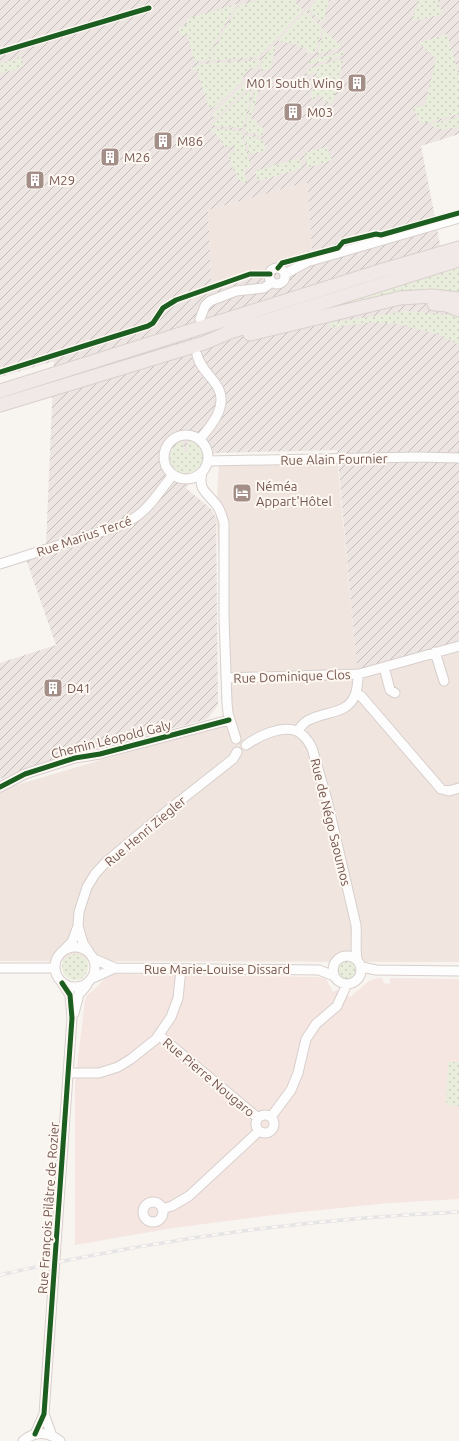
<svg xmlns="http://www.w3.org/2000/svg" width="459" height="1441" viewBox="0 0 459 1441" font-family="Ubuntu,sans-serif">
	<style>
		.residential { fill: #f0e5df }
		.commercial { fill: #f5e6e2 }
		.industrial { fill: url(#industrial-furrows); fill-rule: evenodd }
		.grass { fill: url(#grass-dots) }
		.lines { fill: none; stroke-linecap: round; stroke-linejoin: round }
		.minor-casing { stroke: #d7cfcc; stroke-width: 11 }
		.highway-casing { stroke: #d9d0cc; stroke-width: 15 }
		.minor { stroke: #fefdfd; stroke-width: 9 }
		.highway { stroke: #f1e9e8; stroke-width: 13 }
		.rail-casing { stroke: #e5e4e6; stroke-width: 3.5 }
		.rail { stroke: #fef8f3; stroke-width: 2; stroke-dasharray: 6; stroke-linecap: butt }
		.cycleway-casing { stroke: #fef8f3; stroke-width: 8 }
		.cycleway { stroke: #1b5e20; stroke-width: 5 }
		.labels { text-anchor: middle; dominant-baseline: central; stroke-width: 4; stroke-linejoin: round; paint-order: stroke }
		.poi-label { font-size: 13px; fill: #765750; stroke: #fef8f3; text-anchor: start }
		.street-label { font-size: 13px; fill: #765750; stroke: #fef8f3 }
	</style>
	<defs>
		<pattern id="industrial-furrows" width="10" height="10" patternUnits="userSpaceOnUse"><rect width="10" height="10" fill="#ece5e2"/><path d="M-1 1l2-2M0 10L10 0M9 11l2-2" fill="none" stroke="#c4bcba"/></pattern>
		<pattern id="grass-dots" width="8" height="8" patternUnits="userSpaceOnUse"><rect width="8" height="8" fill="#e9eedc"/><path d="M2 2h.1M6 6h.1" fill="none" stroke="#cbcebf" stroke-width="1.8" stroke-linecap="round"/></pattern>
	</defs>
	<rect width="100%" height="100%" fill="#f8f4f0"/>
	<path class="residential" d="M307 182 312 250 275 263 265 272 215 289 211 279 208 210Z
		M337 459 356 656 459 646V962L0 961V790L232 721 216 518 219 461Z"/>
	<path class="commercial" d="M114 974 320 977 326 979 333 992 337 990 350 997 369 981 378 978H382L384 983 390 984V978L459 979V1199L388 1203 273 1215 173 1228 75 1245V1083L85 1000 87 995 96 988 104 979Z"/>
	<path class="industrial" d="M0 0H459V134L421 146 453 311H459V646L359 674 356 656 337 450 215 453 186 488 212 510 216 518 218 705 207 719 25 769 0 779V663L56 645 27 562 30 550 46 545 54 361 0 377ZM307 182 312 250 275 263 265 272 215 289 211 279 208 210Z"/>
	<path class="grass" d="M259 0H293L303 10 259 57 207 61 238 6Z
		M317 0H329L323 23 308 9Z
		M418 0H438L442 14 412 22Z
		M236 4 206 60 195 62 187 35H180L178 28 187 25V19Z
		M305 11 322 28 315 53H307V48L299 47 298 45 278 41Z
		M324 30 342 47 317 55Z
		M447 34 459 76V114L425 123 419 121 413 108 425 105 436 59 419 43Z
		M273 46 276 48 273 55 274 56 271 64H272L271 69 263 71 260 70 263 58Z
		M345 51 344 55 309 65 310 60Z
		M21 57 24 66 0 74V64Z
		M342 59 343 61 333 103 322 101 323 97 317 95 315 99 310 98 317 72 306 75 308 69Z
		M260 60 257 68H252L247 71 243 77 241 83 213 107 209 108 197 70 191 69V68L203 64Z
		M251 84H253L215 119 212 115 244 85Z
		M256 84 260 85 251 120 258 121 257 126 264 128 262 136 246 132 245 128Z
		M253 87 243 128 211 126Z
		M459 117V126L445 130 429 125Z
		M209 128 241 131 251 168 244 170 247 183H244C234 176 232 166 228 155L236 152 233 145 225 148 219 137Z
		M244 134 263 140 266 150 250 154Z
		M327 147 332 160 308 168 304 153Z
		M299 158 302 168 258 181 255 171Z
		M459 268V295L326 312V309Z
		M407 311 452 315 459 318V345L441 335 398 324 373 322 330 328 329 323Z
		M183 441 184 452H188L187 441C211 443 205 477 183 473 179 472 175 470 173 466 166 456 173 444 183 441Z
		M62 967a13 13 0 1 1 26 0a13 13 0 1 1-26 0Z
		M337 970a10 10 0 1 1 20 0a10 10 0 1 1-20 0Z
		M448 1062H459V1106L446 1105Z"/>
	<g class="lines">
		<defs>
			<path id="minor" d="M269 276a8 8 0 1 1 16 0a8 8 0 1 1-16 0Z
				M285 274 307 262 459 218
				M200 319 205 306 210 301 236 291 264 288 272 282
				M197 355C201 370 210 374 217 386 229 405 212 425 200 439
				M164 457a22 22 0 1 1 44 0a22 22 0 1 1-44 0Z
				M208 461 419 457 459 458
				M202 473C198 489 206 492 215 503 220 508 222 516 224 523V617L227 703 228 713 236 739
				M0 564 119 526C148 514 154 497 173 475
				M435 652 444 681
				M384 667 390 690 395 693
				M227 678 359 674 459 646
				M356 694 361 696 441 789 449 791 459 788
				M298 731C301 726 305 721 311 719 327 711 348 714 355 695 358 689 357 680 359 674
				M246 745C258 736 282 725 297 731 303 734 309 742 312 748L327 800 356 925C357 936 355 947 357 959
				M0 787 25 774 75 758 100 754 229 720
				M78 926 83 943 89 952
				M55 967a20 20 0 1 1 40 0a20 20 0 1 1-40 0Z
				M63 951 72 942 78 926 79 912 87 887 95 874 106 862 167 811 233 759 237 752
				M333 970a14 14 0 1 1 28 0a14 14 0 1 1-28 0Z
				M94 959 115 968 319 970 334 976
				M362 967 376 970 459 971
				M0 968H55
				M93 978 115 968
				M74 1013 79 994 87 985
				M160 1036 258 1118
				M68 1073H99L118 1067 131 1059 156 1039 171 1017 178 998 181 969
				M256 1124a9 9 0 1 1 18 0a9 9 0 1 1-18 0Z
				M271 1117 291 1090 298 1073 306 1039 316 1024 337 1006 347 984
				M143 1212a10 10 0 1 1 20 0a10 10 0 1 1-20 0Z
				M162 1209 172 1206 189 1196 259 1131
				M44 1414 52 1436
				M35 1434 44 1414 72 1018 70 995 62 983
				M23 1441C34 1431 48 1431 60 1441"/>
			<path id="highway" d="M434 304 447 305 459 310
				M250 334 400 298 432 296 459 299
				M0 391 383 270 459 248
				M0 405 204 343 230 332 459 260"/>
		</defs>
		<use href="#minor" class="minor-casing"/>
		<use href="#highway" class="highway-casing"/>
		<use href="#minor" class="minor"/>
		<use href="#highway" class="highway"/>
		<defs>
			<path id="rail" d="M0 1275C150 1240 305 1219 459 1212"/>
		</defs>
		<use href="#rail" class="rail-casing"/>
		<use href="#rail" class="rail"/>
		<defs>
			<path id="cycleway" d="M0 52 149 8
				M278 268 282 263 338 248 343 242 376 234 381 235 459 213
				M0 372 148 326 153 323 163 308 176 300 250 274H270
				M0 787 25 774 75 758 100 754 229 720
				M35 1434 44 1414 72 1018 70 995 62 983"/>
		</defs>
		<use href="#cycleway" class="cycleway-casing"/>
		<use href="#cycleway" class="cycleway"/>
	</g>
	<defs>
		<symbol id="building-square" viewBox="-11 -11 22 22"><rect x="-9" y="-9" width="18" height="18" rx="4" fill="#a48e88" stroke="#fef8f3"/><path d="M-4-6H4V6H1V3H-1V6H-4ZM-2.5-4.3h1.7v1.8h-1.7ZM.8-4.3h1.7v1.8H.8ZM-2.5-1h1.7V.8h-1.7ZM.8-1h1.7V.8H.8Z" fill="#fff"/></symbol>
		<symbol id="hotel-square" viewBox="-11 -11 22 22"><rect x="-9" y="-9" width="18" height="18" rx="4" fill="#a48e88" stroke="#fef8f3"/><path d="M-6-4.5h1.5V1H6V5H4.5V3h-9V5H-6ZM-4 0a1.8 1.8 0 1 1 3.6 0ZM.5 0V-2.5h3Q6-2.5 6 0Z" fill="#fff"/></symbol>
	</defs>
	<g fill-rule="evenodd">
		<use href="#building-square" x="346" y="72" width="22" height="22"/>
		<use href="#building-square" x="282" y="101" width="22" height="22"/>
		<use href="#building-square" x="152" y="130" width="22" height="22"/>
		<use href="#building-square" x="99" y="146" width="22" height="22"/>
		<use href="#building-square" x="24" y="169" width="22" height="22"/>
		<use href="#hotel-square" x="231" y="482" width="22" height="22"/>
		<use href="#building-square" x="42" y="677" width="22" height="22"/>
	</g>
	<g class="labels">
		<g class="poi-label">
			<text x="343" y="83" text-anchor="end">M01 South Wing</text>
			<text x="307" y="112">M03</text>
			<text x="177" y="141">M86</text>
			<text x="124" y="157">M26</text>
			<text x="49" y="180">M29</text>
			<text x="256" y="486">Néméa<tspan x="256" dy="15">Appart'Hôtel</tspan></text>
			<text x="67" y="688">D41</text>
		</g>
		<g class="street-label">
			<text transform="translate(334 459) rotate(-1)">Rue Alain Fournier</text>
			<text transform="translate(84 536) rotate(-19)">Rue Marius Tercé</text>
			<text transform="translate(292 676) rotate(-2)">Rue Dominique Clos</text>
			<text transform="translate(111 739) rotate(-14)">Chemin Léopold Galy</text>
			<text transform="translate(331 822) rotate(76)">Rue de Négo Saoumos</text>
			<text transform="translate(145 831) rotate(-40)">Rue Henri Ziegler</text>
			<text x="217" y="969">Rue Marie-Louise Dissard</text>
			<text transform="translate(209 1077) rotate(40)">Rue Pierre Nougaro</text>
			<text transform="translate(48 1208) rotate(-86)">Rue François Pilâtre de Rozier</text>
		</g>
	</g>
</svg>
